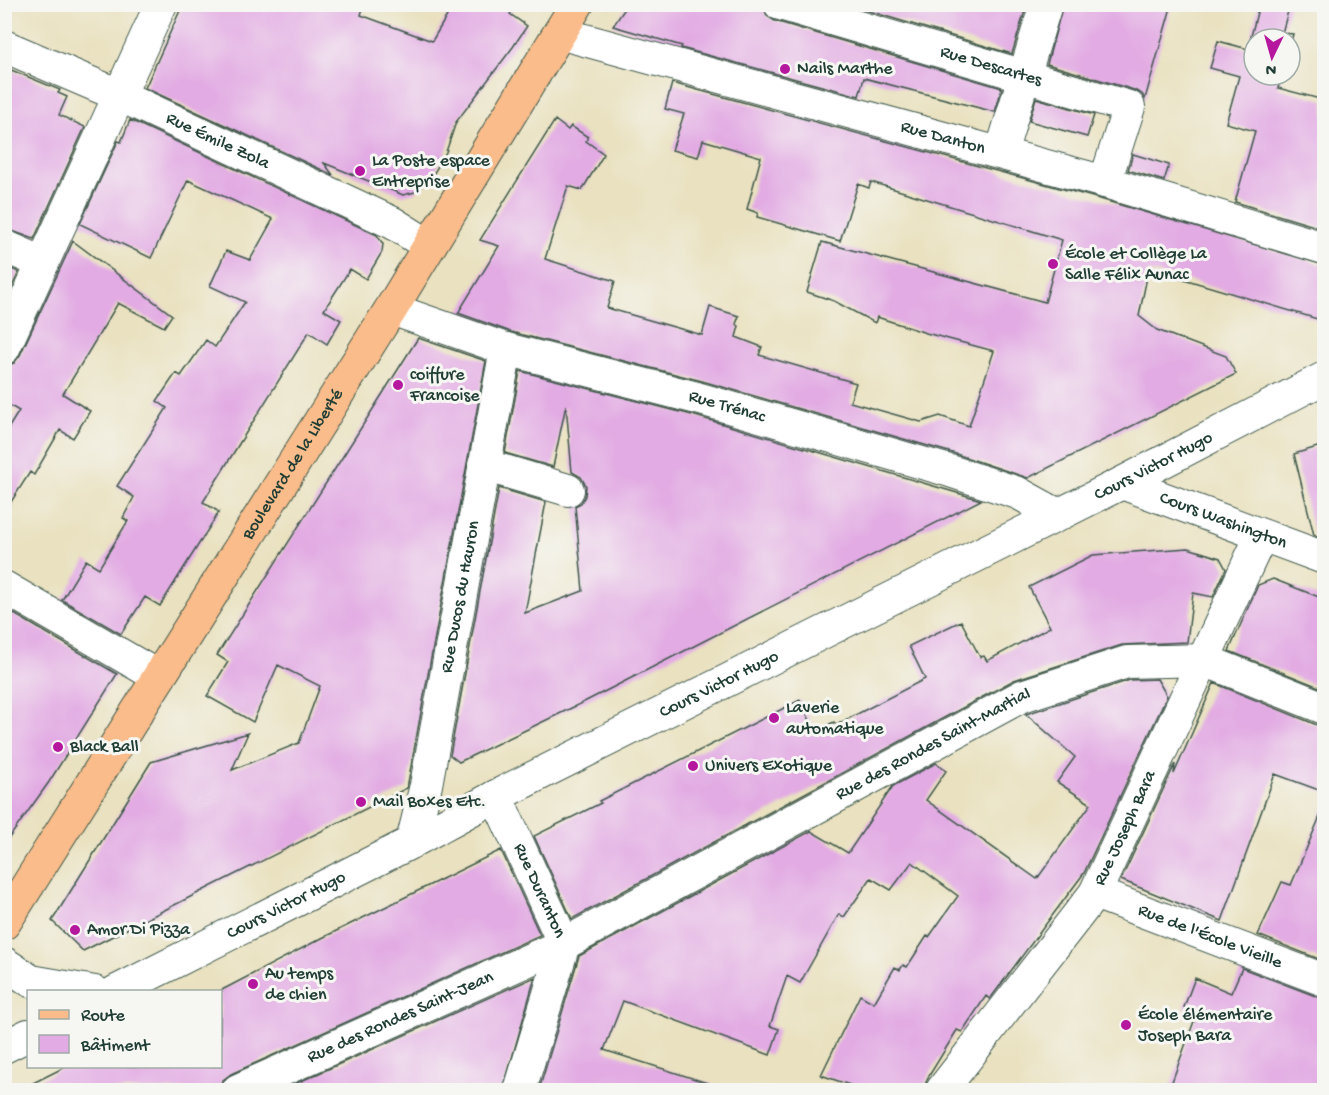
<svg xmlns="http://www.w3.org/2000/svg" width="1329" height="1095" font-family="'Gochi Hand',sans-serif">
<rect width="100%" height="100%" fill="#f6f6f2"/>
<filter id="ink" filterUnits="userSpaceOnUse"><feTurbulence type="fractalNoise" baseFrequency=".0167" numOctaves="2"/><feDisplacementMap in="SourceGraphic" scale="12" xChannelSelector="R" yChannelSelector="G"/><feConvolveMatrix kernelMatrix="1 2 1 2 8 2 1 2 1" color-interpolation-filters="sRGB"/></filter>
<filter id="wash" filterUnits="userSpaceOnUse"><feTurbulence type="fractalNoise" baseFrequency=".008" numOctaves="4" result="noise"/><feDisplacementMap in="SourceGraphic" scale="24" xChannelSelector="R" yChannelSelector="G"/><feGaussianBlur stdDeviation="1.35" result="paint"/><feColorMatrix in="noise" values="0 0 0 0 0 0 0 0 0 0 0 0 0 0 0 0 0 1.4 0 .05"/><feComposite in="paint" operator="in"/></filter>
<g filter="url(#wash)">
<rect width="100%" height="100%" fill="#e9e1bf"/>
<g id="blocks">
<!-- building -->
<path fill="#e2abe3" d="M183 4H364L361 15 432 41 454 4H516L510 14 527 26 513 47 456 122 446 152 431 178 415 192 403 195 324 163 333 175 145 88Z
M628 4H763L767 16 775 21 1002 88 995 112 864 78 859 96 681 48 682 46 613 26Z
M845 4H1027L1012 54Z
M1063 4H1172L1145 99 1142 94 1134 90 1047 64Z
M1259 4H1290L1282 33 1293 34 1290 46V39H1254V75H1282L1278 88 1324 100V229L1235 202 1255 131 1226 123 1239 76 1210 68 1218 41 1248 49Z
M4 67 60 90 58 93 67 97 59 115 85 127 34 239 4 228Z
M672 83 1100 199 1324 265V321L1177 277 1148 272 1139 316 1157 330 1226 356 1236 374 1028 478 956 454 702 381 511 332 458 313 499 246 480 240 555 120 568 130 571 126 588 137 586 141 604 154 582 190 568 186 545 259 615 281 607 308 702 335 710 307 739 316 736 324 739 326 736 337 762 347 759 355 856 383 850 402 921 422 940 416 969 426 994 351 926 333 877 317 875 323 834 301 807 292 822 242 1045 302 1062 240 871 182 869 188 858 184 840 241 757 217 758 213 747 209 761 157 703 140 698 157 672 150 684 114 665 109Z
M1036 98 1094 115 1087 137 1029 121Z
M130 120 377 235 383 244 382 252 366 279 350 269 324 310 341 320 327 344 309 332 239 444 203 502 219 512 160 606 145 597 121 634 62 600 86 560 99 568 128 521 123 518 134 497 117 486 167 408 157 401 176 373 181 376 206 340 215 347 245 302 210 286 226 251 250 260 273 219 188 180 151 258 80 224 118 141 121 142Z
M1133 154 1169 165 1164 181 1128 170Z
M73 241 172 315 164 327 118 303 63 394 90 411 73 438 60 430 34 475 30 472 4 513V435L19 411 4 402V366L14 363 20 355Z
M4 266 19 272 4 304Z
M418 338 486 361 407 788 83 951 52 921 151 762 248 733 232 770 299 743 320 686 278 665 253 722 207 696 228 662 217 655Z
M520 371 692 415 981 500 586 701 459 762 450 755 499 488 546 502 525 613 583 591 575 506 581 503 585 496 586 486 581 477 572 472 566 405 553 467 505 453Z
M1324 445V537L1321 538 1314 535 1294 454Z
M1188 548 1220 558 1226 569 1213 597 1193 593 1187 642 1122 645 1014 680 572 919 534 836 601 803 599 801 800 700 815 731 834 722 836 725 925 679 909 646 961 621 980 657 984 656 987 661 1050 627 1029 587 1093 555Z
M1273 579 1324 599V689L1229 651 1258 585Z
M4 608 117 674 49 782 4 845Z
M1157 679 1167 696 1084 873 990 999 986 996 962 1032 957 1030 927 1079 924 1090H864L821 1075 860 995 874 1003 895 967 900 970 903 965 907 967 927 936 929 937 958 896 912 862 891 890 871 878 844 917 839 914 800 983 787 976 770 1026 779 1029 770 1055 623 1001 604 1050 714 1085V1090H539L579 956 811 831 848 853 893 786 936 763 946 771 926 800 1037 879 1091 804 1057 782 1075 757 1026 714 1130 680Z
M1214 683 1317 725 1324 726V792L1275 774 1222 921 1121 880 1175 764 1174 774Z
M1324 807V961L1258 935 1282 882 1291 885Z
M501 850 540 935 231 1074 223 1080 220 1090H19L67 1066H220V991L322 938Z
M1242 968 1318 997 1324 998V1090H1169L1197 1013 1184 1007 1195 978 1231 993Z
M535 977 503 1090H281Z"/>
</g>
</g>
<g filter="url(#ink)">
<use href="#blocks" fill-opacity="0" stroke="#3d5649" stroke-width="1.5"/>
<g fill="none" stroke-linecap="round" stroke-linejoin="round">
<defs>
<g id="minor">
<path id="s1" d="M780 4 1129 107 1105 182"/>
<path id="s2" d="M559 33 1105 182 1324 248"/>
<path id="s3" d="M4 46 121 96 393 223 428 245"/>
<path d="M1001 153 1046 4"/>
<path d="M4 246 43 263"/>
<path id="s4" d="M391 309 506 349 697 398 950 471 1018 493 1058 515"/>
<path d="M4 348 161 4"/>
<path d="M484 465 568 490"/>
<path id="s5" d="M1122 483 1324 558"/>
<path d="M4 587 159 677"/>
<path id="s6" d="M496 796 564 944 520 1090"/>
<path id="s7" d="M412 842 426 785 506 349"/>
<path id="s8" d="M1095 893 1324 980"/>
<path d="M4 963 31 981 95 992"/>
<path id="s9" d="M115 992 412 842 496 796 1122 483 1324 378"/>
<path d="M4 1047 28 1035"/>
<path id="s10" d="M238 1090 564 944 1022 696 1127 662 1204 660 1324 708"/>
<path id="s11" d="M942 1090 1095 893 1261 536"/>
</g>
<g id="major">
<path id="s12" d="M4 923 391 309 577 4"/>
</g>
</defs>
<!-- minor casing -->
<use href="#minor" stroke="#3d5649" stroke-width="34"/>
<!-- major casing -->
<use href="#major" stroke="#3d5649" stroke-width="35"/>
<!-- minor -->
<use href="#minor" stroke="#fff" stroke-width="32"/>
<!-- major -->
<use href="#major" stroke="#f9bc8a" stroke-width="33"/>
</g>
</g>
<!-- markers -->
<g fill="#b5179e" stroke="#f6f6f2" stroke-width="2">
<circle cx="785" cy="69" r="6"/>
<circle cx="360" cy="171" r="6"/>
<circle cx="1053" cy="264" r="6"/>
<circle cx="398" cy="385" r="6"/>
<circle cx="774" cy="718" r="6"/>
<circle cx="58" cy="747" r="6"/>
<circle cx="693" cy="766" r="6"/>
<circle cx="361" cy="802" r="6"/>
<circle cx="75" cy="930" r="6"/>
<circle cx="253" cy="984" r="6"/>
<circle cx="1126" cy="1025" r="6"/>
</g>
<g text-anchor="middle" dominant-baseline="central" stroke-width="6" stroke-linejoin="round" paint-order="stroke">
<!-- street labels -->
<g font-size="18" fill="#1f3d34" stroke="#f6f6f2">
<text stroke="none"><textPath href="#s1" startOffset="220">Rue Descartes</textPath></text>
<text stroke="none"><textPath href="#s2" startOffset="398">Rue Danton</textPath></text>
<text stroke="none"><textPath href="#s3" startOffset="234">Rue Émile Zola</textPath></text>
<text stroke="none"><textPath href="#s4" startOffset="350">Rue Trénac</textPath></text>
<text stroke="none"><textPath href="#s12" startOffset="542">Boulevard de la Liberté</textPath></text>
<text stroke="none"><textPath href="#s9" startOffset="1164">Cours Victor Hugo</textPath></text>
<text stroke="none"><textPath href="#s5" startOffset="108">Cours Washington</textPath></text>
<text stroke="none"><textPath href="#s7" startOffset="250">Rue Ducos du Hauron</textPath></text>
<text stroke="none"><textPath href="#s9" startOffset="678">Cours Victor Hugo</textPath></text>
<text stroke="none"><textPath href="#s10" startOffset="777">Rue des Rondes Saint-Martial</textPath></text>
<text stroke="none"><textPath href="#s11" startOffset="321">Rue Joseph Bara</textPath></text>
<text stroke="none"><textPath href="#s6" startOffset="104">Rue Duranton</textPath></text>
<text stroke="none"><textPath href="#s9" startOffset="192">Cours Victor Hugo</textPath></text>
<text stroke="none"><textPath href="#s8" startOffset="123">Rue de l'École Vieille</textPath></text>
<text stroke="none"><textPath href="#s10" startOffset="178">Rue des Rondes Saint-Jean</textPath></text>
</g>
<!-- poi labels -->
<g font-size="18" fill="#1f3d34" stroke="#f6f6f2" text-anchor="start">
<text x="797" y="69">Nails Marthe</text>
<text x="372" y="161">La Poste espace<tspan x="372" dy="21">Entreprise</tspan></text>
<text x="1065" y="254">École et Collège La<tspan x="1065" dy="21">Salle Félix Aunac</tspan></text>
<text x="410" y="375">coiffure<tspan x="410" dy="21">Francoise</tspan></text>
<text x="786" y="708">Laverie<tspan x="786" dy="21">automatique</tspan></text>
<text x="70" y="747">Black Ball</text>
<text x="705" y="766">Univers Exotique</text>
<text x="373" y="802">Mail Boxes Etc.</text>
<text x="87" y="930">Amor Di Pizza</text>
<text x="265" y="974">Au temps<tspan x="265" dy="21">de chien</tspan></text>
<text x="1138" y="1015">École élémentaire<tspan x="1138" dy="21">Joseph Bara</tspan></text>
</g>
</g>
<!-- margin -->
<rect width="1329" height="1095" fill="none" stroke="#f6f6f2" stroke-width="24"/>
<!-- legend -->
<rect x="27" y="990" width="195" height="78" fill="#f6f6f2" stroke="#a0aca6" stroke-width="1.5"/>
<rect x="39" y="1010" width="30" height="9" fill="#f9bc8a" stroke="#a0aca6" stroke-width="1.5"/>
<text x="81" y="1020" font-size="18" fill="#1f3d34">Route</text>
<rect x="39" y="1035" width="30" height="18" fill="#e2abe3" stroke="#a0aca6" stroke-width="1.5"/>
<text x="81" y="1050" font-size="18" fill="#1f3d34">Bâtiment</text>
<!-- north arrow -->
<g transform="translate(1272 57) rotate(185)"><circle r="28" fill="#f6f6f2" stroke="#a0aca6" stroke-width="1.5"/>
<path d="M0-4.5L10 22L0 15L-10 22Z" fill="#b5179e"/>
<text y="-9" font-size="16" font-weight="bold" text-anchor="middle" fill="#1f3d34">N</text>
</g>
</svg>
